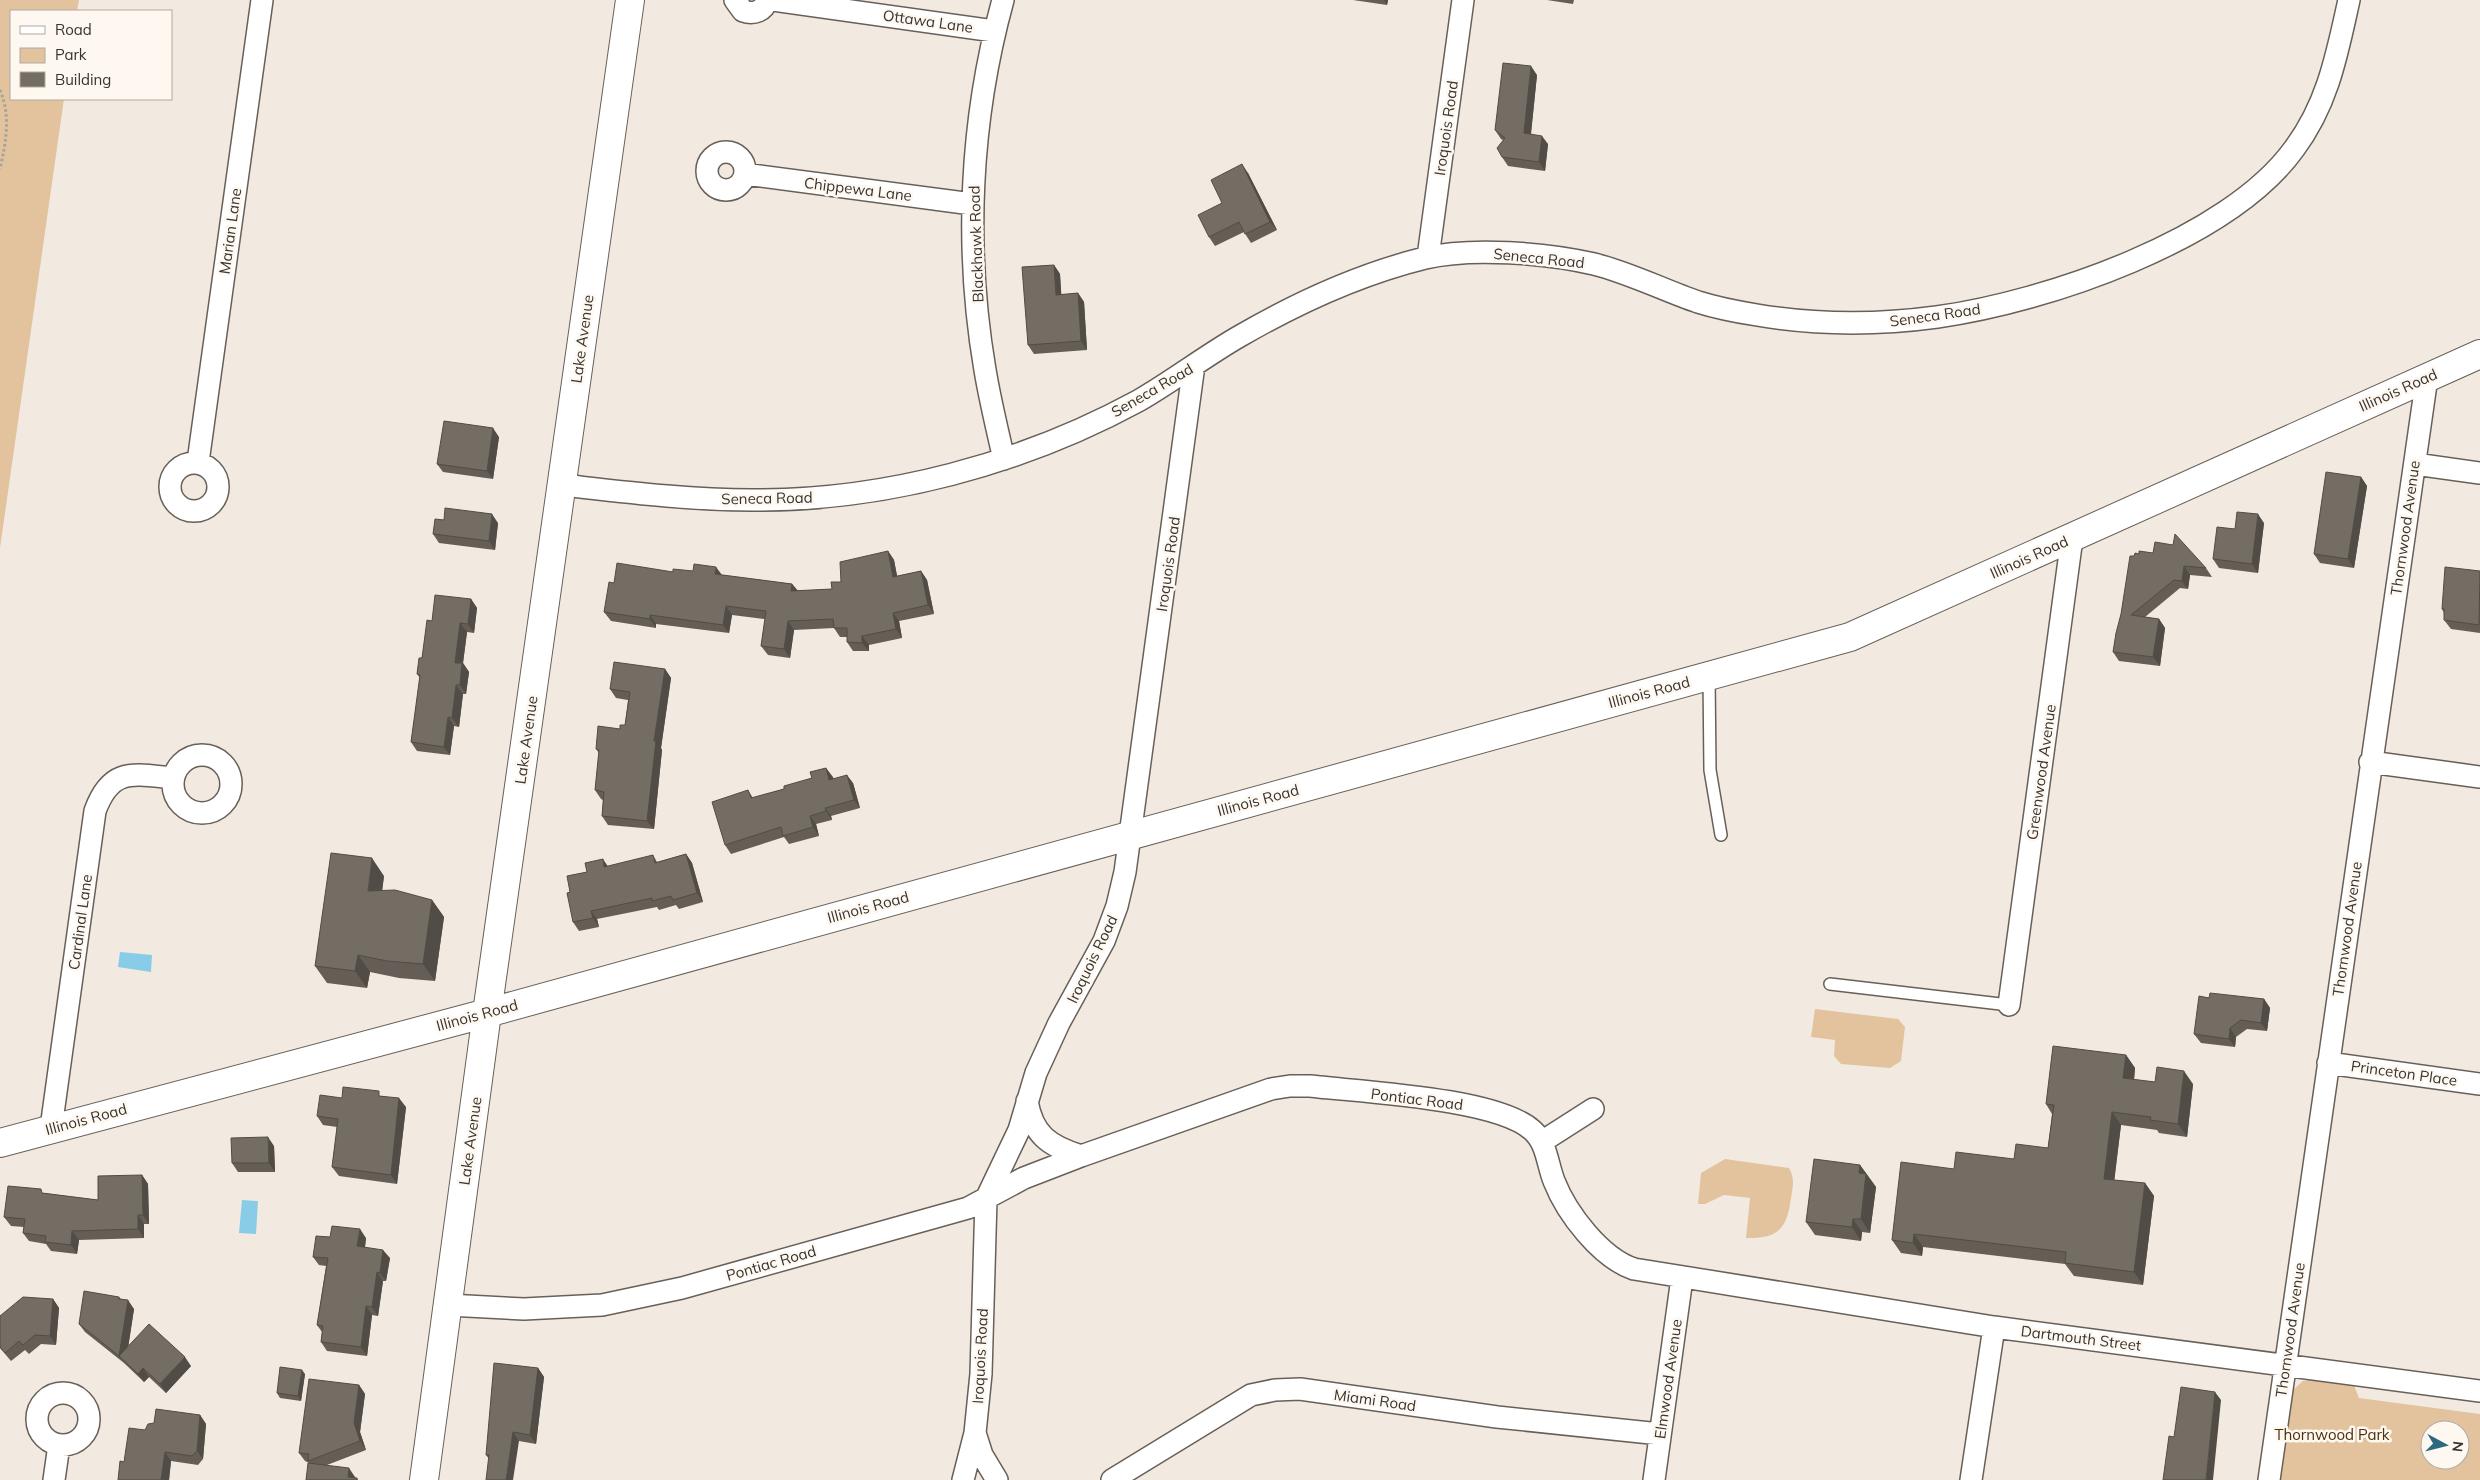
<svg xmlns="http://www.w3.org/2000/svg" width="2480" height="1480" font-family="Mulish,sans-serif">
<rect width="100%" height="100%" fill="#f2eae1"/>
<!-- green -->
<path fill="#e2c39e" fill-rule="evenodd" d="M0 0H79L77 11H11V99H64L0 548Z
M1815 1009 1898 1019 1905 1027 1901 1061 1890 1068 1841 1064 1834 1056 1835 1040 1811 1037Z
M1725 1159 1789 1168C1795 1178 1793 1186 1791 1198 1787 1228 1779 1239 1746 1238L1750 1198 1724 1195 1705 1204H1698L1701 1173Z
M2310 1380 2353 1383 2359 1398 2480 1414V1480H2280L2293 1390 2303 1381ZM2430 1430H2460V1460H2430Z"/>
<!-- water -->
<path fill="#88cce7" d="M120 952 152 955 151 972 118 967Z
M242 1200 258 1201 256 1234 239 1233Z"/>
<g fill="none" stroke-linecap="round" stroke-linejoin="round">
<defs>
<path id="lane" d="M1709 675 1710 770 1721 835
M1830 984 2009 1005"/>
<path id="street" d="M735 0 743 11C754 15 764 11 767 0
M773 0 994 31
M1003 0C970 120 964 247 985 370 990 400 997 429 1004 459
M707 171a19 19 0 1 1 38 0a19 19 0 1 1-38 0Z
M745 174 972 204
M1428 257 1463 0
M198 462 262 0
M170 487a24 24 0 1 1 48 0a24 24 0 1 1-48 0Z
M2415 464 2480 473
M562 485C625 492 688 500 752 500 884 501 1022 464 1138 401 1173 381 1205 356 1240 336 1297 303 1360 274 1425 258 1471 247 1547 253 1594 264 1630 273 1663 290 1698 302 1717 308 1738 312 1757 315 1816 325 1878 325 1937 317 2046 302 2228 240 2294 149 2328 104 2337 54 2349 0
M173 784a29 29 0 1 1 58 0a29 29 0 1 1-58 0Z
M2370 762 2480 777
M2009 1005 2072 538
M2328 1063 2480 1084
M1027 1101C1033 1135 1049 1146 1081 1156
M51 1128 95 811C111 767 133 774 173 778
M1543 1141 1593 1109
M448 1305 524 1309 602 1305 682 1288 968 1208 1024 1178 1081 1156 1271 1089 1290 1086H1310C1361 1092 1496 1098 1532 1130 1547 1143 1547 1163 1554 1181 1567 1214 1601 1258 1634 1269L1994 1327 2480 1391
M37 1419a26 26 0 1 1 52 0a26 26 0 1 1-52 0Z
M975 1433 982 1455 997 1480
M54 1480 59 1445
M963 1480 975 1433 981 1374 986 1199 1019 1130 1036 1073 1059 1023 1104 941 1117 906 1125 872 1194 365
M1112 1480 1251 1395 1275 1390 1300 1389 1497 1417 1660 1434
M1654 1480 1682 1278
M1971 1480 1994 1327
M2269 1480 2427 377"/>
<path id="secondary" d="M0 1143 487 1013 1850 637 2480 354
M424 1480 487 1013 630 0"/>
</defs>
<!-- lane casing -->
<use href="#lane" stroke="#686058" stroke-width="14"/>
<!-- street casing -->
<use href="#street" stroke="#686058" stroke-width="24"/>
<!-- secondary casing -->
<use href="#secondary" stroke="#686058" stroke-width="30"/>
<!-- path -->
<path stroke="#a8a29b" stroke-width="3" stroke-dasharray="2.5 2.5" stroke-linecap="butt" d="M0 90C11 116 6 142 0 169"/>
<!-- lane -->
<use href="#lane" stroke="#fff" stroke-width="11"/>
<!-- street -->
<use href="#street" stroke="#fff" stroke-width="21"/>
<!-- secondary -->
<use href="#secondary" stroke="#fff" stroke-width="28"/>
</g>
<!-- wall -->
<path fill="#645e56" d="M1353 0H1388L1387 5Z
M1547 0H1574L1573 4Z
M1537 75 1531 134 1548 144 1545 171 1508 166 1502 157 1503 140 1501 139 1495 130Z
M1248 173 1277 230 1251 243 1244 232 1215 246 1209 237 1222 203Z
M1054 265 1060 274 1061 295 1078 293 1084 302 1087 350 1034 354 1028 345Z
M499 437 493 479 443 472 437 464Z
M2361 477 2367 486 2354 568 2320 563 2314 554Z
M444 520 498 523 495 550 439 543 433 534Z
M2264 523 2258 573 2219 568 2213 559 2235 529Z
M888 551 894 560 897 576 921 571 927 580 934 614 899 621 902 638 869 645V651H853L847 642V637H840L834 628 794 630 790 658 768 655 761 646 765 619 732 615 729 633 656 624V628L611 621 604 612 614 583 673 572 722 575 792 584 798 591 832 589 841 582Z
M2153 553 2206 568 2212 577 2190 575 2188 589 2180 588 2145 617 2159 619 2165 628 2160 666 2119 661 2113 652 2134 556 2139 554Z
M2480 571V633L2451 629 2444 620V613L2442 609Z
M471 599 477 608 474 633 467 632 463 663 469 672 466 694H463L459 727 454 726 450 755 417 751 411 742 420 678 417 674 432 621Z
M665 669 671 678 661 748 662 750 654 829 608 825 602 816 603 800 601 799 595 790 599 753 596 749 625 725 628 700 616 698 610 689Z
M826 768 833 779 853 783 860 808 831 816 832 820 816 824 819 836 789 844 784 837 731 854 725 845 748 790 753 798 784 789 812 778Z
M686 854 692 863 703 902 679 909 676 905 659 910 657 907 597 919 599 927 579 931 573 922 570 892 587 872 653 855 657 862Z
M384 876 382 891 432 900 444 917 435 981 399 978 370 972 367 988 327 983 315 966Z
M2209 998 2264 999 2270 1008 2267 1031 2247 1029 2236 1037 2235 1047 2201 1043 2194 1034Z
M2126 1055 2135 1068 2134 1080 2155 1082 2193 1084 2187 1137 2159 1133 2157 1130 2121 1125 2114 1180 2145 1183 2154 1196 2143 1285 2074 1276 2065 1264 1923 1247 1922 1256 1901 1253 1892 1240 1954 1169 2014 1159 2048 1148 2052 1114 2046 1104Z
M383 1096 406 1107 397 1184 339 1176 332 1167 337 1127 323 1125 317 1116 342 1098Z
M274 1146 275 1172H238L232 1163Z
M1860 1165 1876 1187 1870 1233 1862 1232 1861 1241 1815 1235 1806 1222Z
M142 1175 148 1184 149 1224H144V1238L79 1240 77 1254 51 1251 46 1244 29 1241 23 1233 24 1227 11 1226 4 1217 43 1193 98 1200Z
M330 1237 366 1238 365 1247 390 1258 386 1281H383L378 1316 372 1315 367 1356 327 1351 321 1342 322 1332 317 1325 326 1266 319 1265 313 1257Z
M119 1297 121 1299 134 1309 128 1347 191 1366 166 1393 149 1377 144 1382 124 1363 85 1332 79 1324Z
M53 1299 59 1308 56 1345 41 1344 29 1354 25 1350 11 1361 0 1348V1316Z
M538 1368 544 1377 536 1444 519 1441 489 1459 486 1455Z
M305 1374 301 1401 280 1398 277 1393Z
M359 1385 365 1394 360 1432 366 1450 327 1465 355 1477V1478H357L358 1480H306L309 1463 305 1461 299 1453Z
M200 1415 206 1424 203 1459 198 1465 171 1461 169 1480H118L124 1462Z"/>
<!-- shaded-wall -->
<path fill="#514c46" d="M1384 0H1388L1387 5Z
M1531 66 1537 75 1530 142 1524 133Z
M1542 136 1548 144 1545 171 1539 162Z
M1242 164 1248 173 1277 230 1270 222Z
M1054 265 1060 274 1062 304 1056 295Z
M1078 293 1084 302 1087 350 1081 341Z
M493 428 499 437 493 479 487 471Z
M2361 477 2367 486 2354 568 2348 559Z
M492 514 498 523 495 550 489 541Z
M2258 514 2264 523 2258 573 2252 564Z
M888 551 894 560 899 586 893 577Z
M2184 566 2190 575 2188 589 2182 581Z
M716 567 722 575 715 574Z
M921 571 927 580 934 614 928 605Z
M792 584 799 592 791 591Z
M471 599 477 608 474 633 468 624Z
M726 606 732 615 729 633 723 625Z
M893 613 899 621 902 638 896 629Z
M650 615 656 624V628L650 619Z
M2159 619 2165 628 2160 666 2153 657Z
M788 621 794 630 790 658 784 649Z
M460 623 467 632 463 663 469 672 466 694 460 685 455 663Z
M862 636 869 645V651L862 643Z
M665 669 671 678 661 748 662 750 654 829 647 821 654 741Z
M456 685 463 694 459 727 452 718Z
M448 717 454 726 450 755 444 747Z
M826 768 833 777 836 788 829 780Z
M847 775 853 783 860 808 854 800Z
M825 808 831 816 832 820 826 811Z
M810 816 816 824 819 836 813 827Z
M686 854 692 863 703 902 697 893Z
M372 858 384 876 380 908 368 891Z
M603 859 609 868 604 867Z
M432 900 444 917 435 981 423 964Z
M591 911 597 919 599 927 593 918Z
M358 955 370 972 367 988 355 971Z
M2264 999 2270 1008 2267 1031 2261 1023Z
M2230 1028 2236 1037 2235 1047 2229 1039Z
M2126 1055 2135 1068 2133 1091 2123 1078Z
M2184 1071 2193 1084 2187 1137 2178 1124Z
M399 1098 406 1107 397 1184 391 1175Z
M2112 1112 2121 1125 2113 1192 2104 1179Z
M268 1137 274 1146 275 1172 269 1163Z
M1860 1165 1876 1187 1870 1233 1861 1219 1859 1173Z
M142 1175 148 1184 149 1224 143 1215Z
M2145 1183 2154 1196 2143 1285 2134 1272Z
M138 1215 144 1224V1238L138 1229Z
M1853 1219 1862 1232 1861 1241 1852 1227Z
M360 1229 366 1238 364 1255 357 1246Z
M72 1231 79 1240 77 1254 71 1245Z
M1914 1234 1923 1247 1922 1256 1913 1243Z
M383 1250 390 1258 386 1281 380 1273Z
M377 1272 383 1281 378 1316 372 1307Z
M53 1299 59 1308 56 1345 50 1336Z
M128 1300 134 1309 126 1362 119 1356Z
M366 1306 372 1315 367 1356 361 1347Z
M185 1357 191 1366 166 1393 160 1384Z
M143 1368 149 1377 144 1382 138 1374Z
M538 1368 544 1377 536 1444 530 1435Z
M302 1370 305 1374 301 1401 298 1396Z
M359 1385 365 1394 360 1432 366 1450 360 1441 354 1423Z
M2215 1392 2221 1400 2213 1480H2206Z
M200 1415 206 1424 203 1459 197 1451Z
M513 1432 519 1441 513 1480H506Z
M165 1452 171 1461 169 1480H161Z
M349 1468 355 1477V1480L348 1477Z"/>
<!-- building -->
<path fill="#746d64" stroke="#514c46" d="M1503 63 1531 66 1524 133 1542 136 1539 162 1502 157 1497 148 1505 138 1495 130Z
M1242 164 1270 222 1245 234 1239 222 1209 237 1198 215 1222 203 1211 180Z
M1054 265 1056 295 1078 293 1081 341 1028 345 1022 267Z
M444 421 493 428 487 471 437 464Z
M2326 472 2361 477 2348 559 2314 554Z
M445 508 492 514 489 541 433 534 435 519 444 520Z
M2237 512 2258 514 2252 564 2213 559 2217 527 2235 529Z
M2175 534 2206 568 2184 566 2182 581 2174 580 2131 615 2159 619 2153 657 2113 652 2116 633 2121 614 2130 556H2134L2135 553 2139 554V551L2153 553 2155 542 2173 545Z
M888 551 893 577 921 571 928 605 893 613 896 629 862 636V643L847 642V628H834L833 619 788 621 784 649 761 646 766 611 726 606 723 625 650 615V619L604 612 609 582 614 583 617 563 673 572V569L693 571 694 564 716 567 715 574 792 584 791 591 832 589 831 582H841L840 562Z
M2445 567 2480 571 2479 625 2444 620V609H2442Z
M435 595 471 599 468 624 460 623 455 663H462L460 685H456L452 718 448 717 444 747 411 742 420 675 417 674 419 658H422L427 620 432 621Z
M614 662 665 669 654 741H656L647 821 602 816 604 792 595 790 599 750 596 749 598 726 620 729V725H625L630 692 610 689Z
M826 768 829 780 847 775 854 800 825 808 826 811 810 816 813 827 783 836 781 827 725 845 712 802 748 790 751 798 784 789V786L812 778 810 772Z
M331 853 372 858 368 891 395 890 432 900 423 964 387 961 358 955 355 971 315 966Z
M686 854 697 893 673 900 671 896 652 901V898L591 911 593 918 573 922 567 893 570 892 567 876 587 872 585 863 603 859 604 867 653 855 655 863Z
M2210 993 2264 999 2261 1023 2241 1020 2230 1028 2229 1039 2194 1034 2199 996 2209 998Z
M2053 1046 2126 1055 2123 1078 2155 1082 2157 1067 2184 1071 2178 1124 2150 1120 2151 1117 2112 1112 2104 1179 2145 1183 2134 1272 2065 1263 2066 1252 1914 1234 1913 1243 1892 1240 1901 1162 1954 1169 1956 1152 2014 1159 2016 1144 2048 1148 2054 1105 2046 1104Z
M343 1087 379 1091V1096L399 1098 391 1175 332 1167 338 1119 317 1116 320 1095 342 1098Z
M268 1137 269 1163H232L231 1138Z
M1814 1159 1860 1165 1859 1173 1866 1174 1861 1219H1853L1852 1227 1806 1222Z
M142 1175 143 1215H138V1229L72 1231 71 1245 45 1242 46 1236 23 1233 25 1219 4 1217 8 1186 41 1189 42 1193 98 1200V1176Z
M332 1226 360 1229 357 1246 383 1250 380 1273 377 1272 372 1307 366 1306 361 1347 321 1342 323 1326 317 1325 328 1258 313 1257 316 1236 330 1237Z
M84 1291 119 1297V1299L128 1300 119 1356 79 1324Z
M23 1297 53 1299 50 1336 35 1335 23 1345 19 1341 5 1353 0 1347V1316Z
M149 1324 185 1357 160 1384 143 1368 138 1374 119 1356Z
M494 1363 538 1368 530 1435 513 1432 506 1480H486L489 1455H486Z
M280 1367 302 1370 298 1396 277 1393Z
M309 1379 359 1385 354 1423 360 1441 308 1461 309 1454 299 1453Z
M2181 1387 2215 1392 2206 1480H2163L2169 1436 2174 1437Z
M156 1409 200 1415 197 1451 192 1456 165 1452 161 1480H118L120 1461 124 1462 129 1428 145 1430 148 1424 154 1423Z
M308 1463 349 1468 348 1477 357 1478V1480H306Z"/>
<g text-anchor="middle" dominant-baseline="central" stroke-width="5" stroke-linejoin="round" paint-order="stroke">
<!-- street labels -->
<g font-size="15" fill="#373431" stroke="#fef8f0">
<text transform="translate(928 21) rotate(8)">Ottawa Lane</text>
<text transform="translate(1446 128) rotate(-82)">Iroquois Road</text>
<text transform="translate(858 189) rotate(7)">Chippewa Lane</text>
<text transform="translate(230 231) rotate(-82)">Marian Lane</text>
<text transform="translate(976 244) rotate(-92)">Blackhawk Road</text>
<text transform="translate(1539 258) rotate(6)">Seneca Road</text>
<text transform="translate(1935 315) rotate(-8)">Seneca Road</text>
<text transform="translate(582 339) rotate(-82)">Lake Avenue</text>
<text transform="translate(1152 390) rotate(-30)">Seneca Road</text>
<text transform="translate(2398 390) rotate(-24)">Illinois Road</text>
<text transform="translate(767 498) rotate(-1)">Seneca Road</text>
<text transform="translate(2405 528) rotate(-82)">Thornwood Avenue</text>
<text transform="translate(2029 557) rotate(-24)">Illinois Road</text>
<text transform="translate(1168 564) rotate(-82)">Iroquois Road</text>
<text transform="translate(1649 692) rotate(-15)">Illinois Road</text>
<text transform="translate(526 740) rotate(-82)">Lake Avenue</text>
<text transform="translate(2041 772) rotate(-82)">Greenwood Avenue</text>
<text transform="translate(1258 800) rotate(-15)">Illinois Road</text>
<text transform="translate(868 907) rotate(-15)">Illinois Road</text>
<text transform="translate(80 922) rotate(-82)">Cardinal Lane</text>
<text transform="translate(2347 929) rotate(-82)">Thornwood Avenue</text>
<text transform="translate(1092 959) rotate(-64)">Iroquois Road</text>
<text transform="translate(477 1015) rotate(-15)">Illinois Road</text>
<text transform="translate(2404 1073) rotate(8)">Princeton Place</text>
<text transform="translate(1417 1099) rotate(7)">Pontiac Road</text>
<text transform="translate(86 1119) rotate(-15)">Illinois Road</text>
<text transform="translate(470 1141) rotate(-82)">Lake Avenue</text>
<text transform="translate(771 1263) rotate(-16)">Pontiac Road</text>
<text transform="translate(2290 1330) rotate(-82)">Thornwood Avenue</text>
<text transform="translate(2081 1338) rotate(7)">Dartmouth Street</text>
<text transform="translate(980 1356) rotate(-87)">Iroquois Road</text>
<text transform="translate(1668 1379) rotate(-82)">Elmwood Avenue</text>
<text transform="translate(1375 1400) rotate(8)">Miami Road</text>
</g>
<!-- park labels -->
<g font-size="15" fill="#4c310a" stroke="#fef8f0">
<text x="2332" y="1434">Thornwood Park</text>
</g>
</g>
<!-- legend -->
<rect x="10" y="10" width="162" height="90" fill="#fef8f0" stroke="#aeaaa4"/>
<rect x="20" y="26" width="25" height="8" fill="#ffffff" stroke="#aeaaa4"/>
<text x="55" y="35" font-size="15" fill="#373431">Road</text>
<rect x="20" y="48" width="25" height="15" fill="#e2c39e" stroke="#aeaaa4"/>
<text x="55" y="60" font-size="15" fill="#373431">Park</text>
<rect x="20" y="72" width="25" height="15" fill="#746d64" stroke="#aeaaa4"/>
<text x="55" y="85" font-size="15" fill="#373431">Building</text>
<!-- north arrow -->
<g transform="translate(2445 1445) rotate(97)"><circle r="24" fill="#fef8f0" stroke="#aeaaa4"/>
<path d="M0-4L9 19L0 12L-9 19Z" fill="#2d6a81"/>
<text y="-8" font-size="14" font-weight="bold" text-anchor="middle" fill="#373431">N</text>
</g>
</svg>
